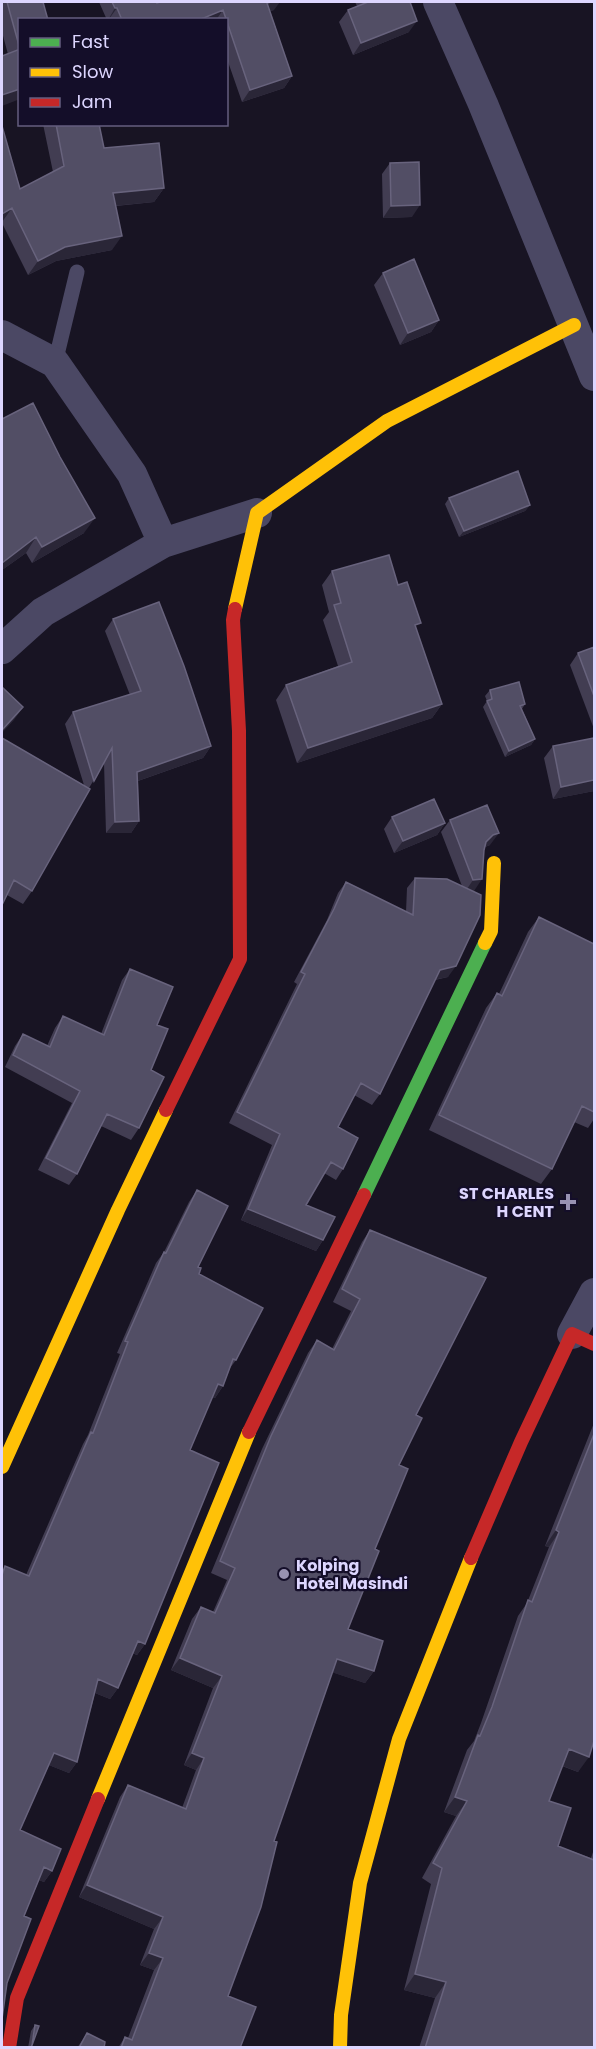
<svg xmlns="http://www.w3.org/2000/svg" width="596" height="2049" font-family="Poppins,sans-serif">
<rect width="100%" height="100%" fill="#181423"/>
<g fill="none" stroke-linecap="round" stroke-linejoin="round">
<!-- lane -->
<path stroke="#4b4864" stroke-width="15" d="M55 363 77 272"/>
<!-- street -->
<path stroke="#4b4864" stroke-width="30" d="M438 2 483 104 594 376
M2 335 55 363 132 474 163 543 257 513
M2 649 43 612 163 543
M572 1334 594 1293"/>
<!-- fast -->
<path stroke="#4caf50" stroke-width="14" d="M364 1195 485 943"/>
<!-- slow -->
<path stroke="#ffc107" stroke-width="14" d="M235 609 257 513 387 421 574 325
M485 943 491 931 494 863
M2 1467 118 1210 166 1110
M98 1799 249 1432
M340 2048 341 2015 360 1883 399 1739 471 1558"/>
<!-- jam -->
<path stroke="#c62828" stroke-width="14" d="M166 1110 240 959 239 731 233 620 235 609
M249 1432 364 1195
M471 1558 521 1442 572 1334 594 1344
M9 2048 17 1998 98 1799"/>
</g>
<!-- wall -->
<path fill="#423d52" d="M2 2H43L20 99 2 32Z
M99 2H157V3L274 10 270 11 292 76 284 88 242 102 226 56V20H107Z
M355 2H410L409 32 353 55 339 22 348 10 357 6Z
M43 124H99L104 148 164 188 154 202 116 206 112 250 56 261 28 275 2 223V126L20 189 53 172Z
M390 163 412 217 383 218 382 174Z
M383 273 439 320 431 332 400 345 374 285Z
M2 419 84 533 32 563 26 553 2 570Z
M449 498 530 505 525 511 459 537 445 504Z
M332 571 398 585 416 630 442 704 432 718 297 763 276 700 286 685 338 666 323 620 329 612 322 585Z
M113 619 211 746 203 758 138 781 139 821 131 833H106L104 763 89 788 32 891 23 904 7 895 2 738 84 785 65 724 73 712 130 695 105 631Z
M594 647V729L570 665 578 653Z
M490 690 525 704 522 709 535 739 531 745 505 757 483 707 487 701 485 696Z
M553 746 594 791 553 799 544 758Z
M392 817 445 823 437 835 394 853 384 829Z
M450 820 490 845 485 847 474 891H473L448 977 435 980 380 1094 372 1105 354 1095 338 1127 343 1169 336 1180 324 1173 306 1205 323 1240 316 1251 241 1220 272 1145 229 1123 297 984 294 982 327 920 338 893 346 882 406 912 407 888 415 878 462 886 441 832Z
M539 917 594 944V1119L588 1128 574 1122 552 1169 541 1184 429 1130 486 1008 497 993 499 994 528 932Z
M130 969 157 1025 151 1070 139 1128 131 1140 101 1126 77 1174 69 1185 38 1170 72 1103 5 1067 15 1046 23 1034 47 1046 55 1028 63 1016 101 1034 122 980Z
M197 1190 199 1274 236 1360 230 1368 223 1386 215 1398 212 1397 190 1450 145 1644 137 1655 132 1653 118 1688 110 1699 95 1693 77 1762 69 1773 49 1765 20 1830 52 1871 44 1882 39 1880 24 1916 7 1983 2 2019V1572L5 1566 26 1575 83 1444 88 1435 120 1354 117 1353 156 1263 164 1252 189 1202Z
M370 1230 416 1415 399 1465 375 1549 348 1629 374 1671 365 1683 332 1672 274 1841 228 1996 240 2048H118L125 2037 128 2038 154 1970 140 1965 154 1929 79 1897 120 1797 128 1785 182 1808 196 1770 184 1765 213 1688 171 1670 192 1619 201 1607 213 1612 227 1580 211 1573 262 1449 308 1353 317 1340 332 1349 351 1311 333 1302 362 1242Z
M594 1423V1741L578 1772 562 1766 549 1801 558 1846 591 1858 594 1849V2048H419L435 1998 404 1990 431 1884 422 1878 456 1816 444 1812 467 1750 474 1741 481 1723 518 1616 527 1603 549 1547 545 1546Z
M35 2025 31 2048H28L31 2031Z
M87 2033 104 2048H77Z"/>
<!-- shaded-wall -->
<path fill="#2a2637" d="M271 2H280L274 10 259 14 267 3Z
M115 8H117L109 19 108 20Z
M223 10 216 20H199Z
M417 21 409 32 353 55 361 43Z
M292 76 284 88 242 102 250 90Z
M20 89V99L2 106V95Z
M164 188 154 202 103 207 113 193Z
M420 205 412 217 383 218 391 206Z
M12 208 2 222V223V214Z
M122 236 112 250 56 261 28 275 38 261 65 247Z
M439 320 431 332 400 345 408 333Z
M530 505 525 511 459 537 464 531Z
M95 518 84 533 32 563 42 547Z
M36 537 26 553 2 570V563Z
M442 704 432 718 297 763 308 748Z
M23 707 14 720 2 733V730Z
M535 739 531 745 505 757 509 751Z
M211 746 203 758 129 784 137 772Z
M594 780V791L553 799 561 787Z
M139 821 131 833H106L115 822Z
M445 823 437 835 394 853 403 841Z
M499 833 490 845 485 847 486 842 493 835Z
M482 879 474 891 465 892 473 880Z
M456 966 448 977 432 980 440 970Z
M248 1209 323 1240 316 1251 241 1220Z
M218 1384 223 1386 215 1398 210 1396Z
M556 1530 559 1532 549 1547 545 1546Z
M138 1641 145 1644 137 1655 130 1652Z
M180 1658 222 1676 213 1688 171 1670Z
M337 1659 374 1671 365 1683 328 1671Z
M98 1679 118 1688 110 1699 90 1691Z
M569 1749 589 1757 578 1772 558 1764Z
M54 1753 77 1762 69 1773 46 1764Z
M192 1753 204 1758 196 1770 184 1765Z
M455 1797 467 1801 456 1816 444 1812Z
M44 1867 52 1871 44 1882 36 1879Z
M87 1885 163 1917 154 1929 79 1897Z
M149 1953 163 1958 154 1970 140 1965Z
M415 1974 446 1982 435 1998 404 1990Z"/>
<!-- building -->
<path fill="#524e65" stroke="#68637d" stroke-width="1.5" d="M7 2H43L48 20H20V49Z
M112 2H157V3L160 2H271L267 3 292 76 250 90 223 10 199 20H122L117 8H115Z
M368 2H410L417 21 361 43 348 10Z
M20 49V89L2 95V56Z
M56 124H99L104 148 159 143 164 188 113 193 122 236 65 247 38 261 12 208 2 214V126L20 189 64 166Z
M419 162 420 205 391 206 390 163Z
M414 259 439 320 408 333 383 273Z
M33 403 60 457 95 518 42 547 36 537 2 563V419Z
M518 471 530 505 464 531 449 498Z
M389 555 398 585 407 582 421 623 415 625 442 704 308 748 286 685 352 662 334 605 341 603 332 571Z
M159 602 184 666 211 746 137 772 139 821 115 822 112 748 94 781 73 712 141 691 113 619Z
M594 647V696L578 653Z
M519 682 525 704 520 706 535 739 509 751 487 701 492 699 490 690Z
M2 687 23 707 2 730Z
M2 738 90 789 32 891 14 880 2 905Z
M594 738V780L561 787 553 746Z
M434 799 445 823 403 841 392 817Z
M487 805 499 833 493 835 486 842 484 850 482 879 473 880 450 820Z
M415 878 447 879 481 895 480 915 456 966 440 970 380 1094 361 1083 338 1127 358 1138 343 1169 331 1162 306 1205 335 1217 323 1240 248 1209 280 1134 237 1112 305 974 301 972 334 909 346 882 413 915Z
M539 917 594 944V1112L582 1106 552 1169 439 1115 497 993 502 996Z
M130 969 173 987 157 1025 168 1029 151 1070 164 1077 139 1128 107 1114 77 1174 46 1158 80 1091 13 1055 23 1034 50 1047 63 1016 104 1035Z
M197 1190 228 1206 198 1267 201 1268 199 1274 263 1308 236 1360 233 1359 223 1386 218 1384 190 1450 219 1463 145 1644 138 1641 118 1688 98 1679 77 1762 54 1753 20 1830 61 1849 52 1871 44 1867 24 1916 31 1919 7 1983 2 2019V1575L5 1566 29 1576 91 1432 93 1433 128 1342 125 1341 164 1252 166 1253Z
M370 1230 486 1278 416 1415 422 1418 399 1465 408 1469 375 1549 379 1551 348 1629 383 1641 374 1671 337 1659 274 1841 277 1842 261 1907 228 1996 256 2007 240 2048H121L125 2037 132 2040 163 1958 149 1953 163 1917 87 1885 128 1785 186 1809 204 1758 192 1753 222 1676 180 1658 201 1607 215 1613 235 1568 220 1561 271 1436 317 1340 334 1350 360 1299 342 1289Z
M594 1434V1741L589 1757 569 1749 549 1801 571 1808 558 1846 594 1860V2048H425L446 1982 415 1974 442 1868 433 1863 467 1801 455 1797 478 1735 480 1736 492 1707 528 1600 532 1602 559 1532 556 1530Z
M35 2025 39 2026 31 2048 32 2045Z
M87 2033 105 2042 104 2048H79Z"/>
<!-- markers -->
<g fill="#9892b2" stroke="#140e29" stroke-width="2">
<path d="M565 1193h6v6h6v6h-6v6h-6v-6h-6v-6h6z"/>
<circle cx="284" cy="1574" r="6"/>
</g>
<g text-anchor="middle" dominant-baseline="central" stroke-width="4.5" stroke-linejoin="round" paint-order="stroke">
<!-- poi labels -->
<g font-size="16" font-weight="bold" fill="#ddd6ff" stroke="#140e29" text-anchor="end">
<text x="554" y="1193">ST CHARLES<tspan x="554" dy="18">H CENT</tspan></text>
<text x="296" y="1565" text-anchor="start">Kolping<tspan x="296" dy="18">Hotel Masindi</tspan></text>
</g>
</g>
<!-- border -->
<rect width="596" height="2049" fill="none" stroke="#ddd6ff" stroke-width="6"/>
<!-- legend -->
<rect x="18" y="18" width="210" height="108" fill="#140e29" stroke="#645e7f" stroke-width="1.5"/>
<rect x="30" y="38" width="30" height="9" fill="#4caf50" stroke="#645e7f" stroke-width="1.5"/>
<text x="72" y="48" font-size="18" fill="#ddd6ff">Fast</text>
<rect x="30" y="68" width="30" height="9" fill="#ffc107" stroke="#645e7f" stroke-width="1.5"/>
<text x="72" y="78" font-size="18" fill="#ddd6ff">Slow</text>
<rect x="30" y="98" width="30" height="9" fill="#c62828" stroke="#645e7f" stroke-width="1.5"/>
<text x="72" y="108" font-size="18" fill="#ddd6ff">Jam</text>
</svg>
